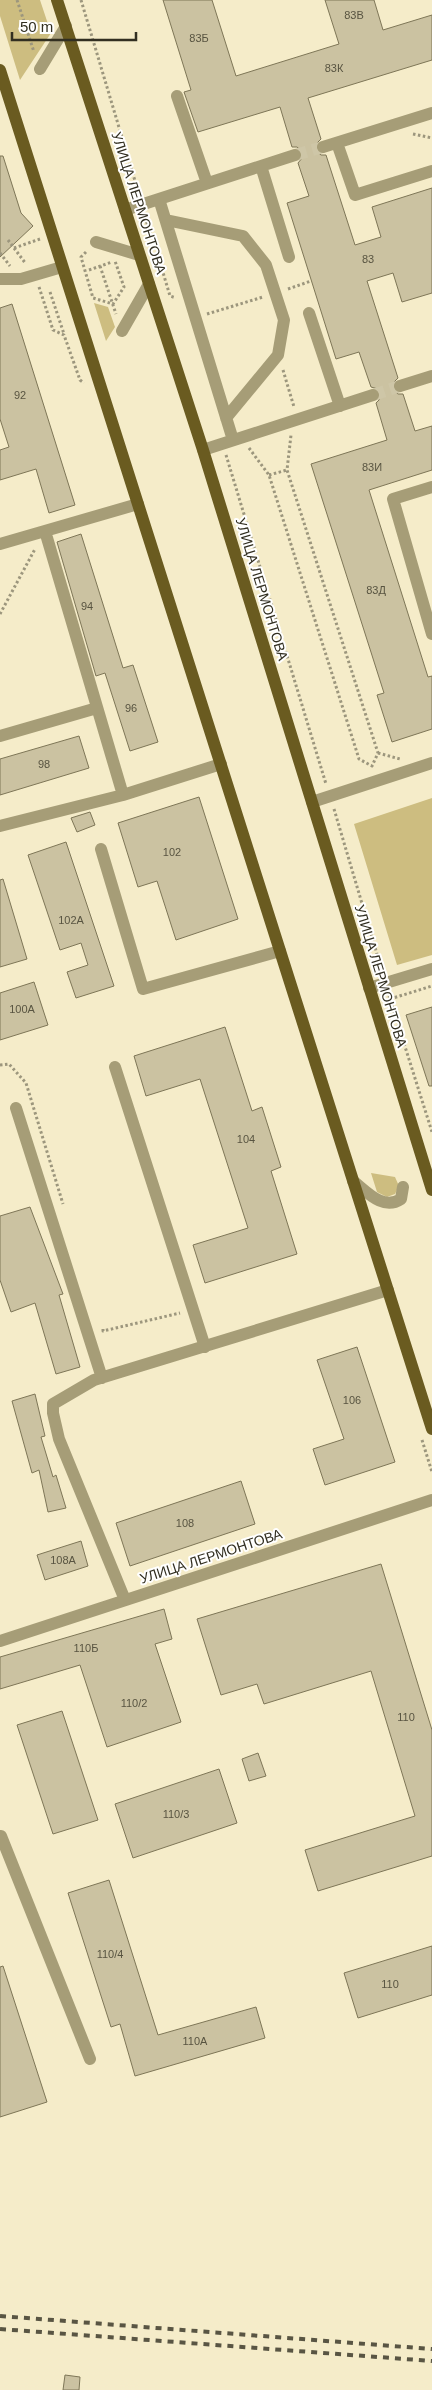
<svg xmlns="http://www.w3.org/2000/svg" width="432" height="2390" font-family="Helvetica,sans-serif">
<rect width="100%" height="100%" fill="#f5ecc9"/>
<!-- green -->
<path fill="#cdbd80" d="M0 0H40L51 33 20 80 0 16Z
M94 303 108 307 115 327 106 341Z
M432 798V955L397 965 354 824Z
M371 1173 395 1177 399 1186 395 1194 387 1197 377 1192Z"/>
<!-- building -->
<path fill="#cbc2a1" stroke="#7e7657" d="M163 0H212L236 76 339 44 325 0H374L383 30 432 15V60L308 98 321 139 315 145V150L321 155H326L355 245 381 237 372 207 432 188V293L402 302 393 273 367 281 398 378 392 384V389L398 394H403L415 431 432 426V470L369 490 428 677 432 676V729L392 742 377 695 384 693 311 464 387 440 376 403 379 400 381 393 378 389 371 387 359 352 336 359 287 203 309 196 298 163 303 157V152L297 147H292L280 107 198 132 184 92 191 90Z
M0 156H3L21 213 33 226 0 257Z
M12 304 75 505 49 513 36 469 0 480V450L9 447 0 419V308Z
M81 534 123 668 133 665 158 742 130 751 105 673 96 676 57 542Z
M79 736 89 768 0 795V759Z
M199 797 238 919 176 940 157 881 138 887 118 823Z
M90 812 95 825 77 832 71 818Z
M66 842 114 986 76 998 67 972 88 965 81 943 60 950 28 855Z
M3 879 27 959 0 967V880Z
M34 982 48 1025 0 1040V993Z
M432 1007V1086H429L406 1015Z
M225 1027 252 1111 262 1107 281 1167 271 1171 297 1254 205 1283 193 1245 248 1228 200 1079 146 1096 134 1056Z
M30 1207 63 1294 59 1295 80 1367 56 1374 35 1303 11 1312 0 1280V1216Z
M357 1347 395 1462 325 1485 313 1449 344 1439 317 1360Z
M35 1394 45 1436 41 1437 53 1477 56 1475 66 1508 48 1512 39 1470 32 1473 12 1401Z
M241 1481 255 1524 130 1566 116 1523Z
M81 1541 88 1566 45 1580 37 1555Z
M381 1564 432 1730V1856L318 1891 305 1850 415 1816 371 1671 264 1704 257 1684 221 1695 197 1619Z
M164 1609 172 1639 155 1644 181 1722 107 1747 80 1665 0 1689V1657Z
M62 1711 98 1820 53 1834 17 1725Z
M258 1753 266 1776 249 1781 242 1759Z
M219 1769 237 1823 133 1858 115 1804Z
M109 1880 158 2035 256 2007 265 2038 135 2076 120 2024 111 2027 68 1893Z
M432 1946V1995L358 2018 344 1973Z
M3 1966 47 2102 0 2117V1967Z
M65 2375 80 2377 79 2390H63Z"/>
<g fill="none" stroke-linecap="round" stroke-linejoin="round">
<!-- minor-tunnel -->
<path stroke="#cec6a7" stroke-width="12" stroke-dasharray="12 6" stroke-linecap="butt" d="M295 155 323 147
M373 395 400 386"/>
<!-- path -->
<path stroke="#9c967d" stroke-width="3" stroke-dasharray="2.5 2.5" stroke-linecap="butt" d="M17 0 34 52
M81 0 138 191
M413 134 432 138
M145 217 152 239
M8 240 14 248 40 239
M14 248 26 264
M86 252 81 257 93 298 113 304 124 287 115 261
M0 253 10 266
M159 259 170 296 176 298
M100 266 116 314
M89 270 112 262
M39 287 53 330 64 335 80 380 84 383
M288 289 311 281
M50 292 64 334
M207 314 263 297
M283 370 294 407
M249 448 269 475 359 759 372 766 378 753 287 470 291 435
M226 455 326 784
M269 475 287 470
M0 614 35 549
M378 753 400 759
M334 809 382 971
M389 996 432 1132
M390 999 432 986
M0 1065 9 1064 26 1083 63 1204
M103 1329V1331L180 1313
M422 1440 432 1472"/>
<!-- minor -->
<path stroke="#a69d77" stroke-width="12" d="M40 69 66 26
M177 96 207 183
M337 143 355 195 432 171
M323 147 432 113
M261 166 289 257
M159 199 233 440
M125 210 295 155
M166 220 243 236 266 265 284 320 278 355 226 418
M96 242 139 255
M0 279H21L62 267
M309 313 340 406
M122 331 149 284
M400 386 432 376
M203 450 373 395
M432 487 393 499 432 634
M45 531 123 795
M0 544 138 504
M0 736 97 708
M312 802 432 763
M0 826 123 795 221 764
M101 849 143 989 280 951
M369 988 432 969
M115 1067 205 1347
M16 1108 102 1378
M353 1181C367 1192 383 1211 401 1199L403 1187
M125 1600 59 1439 53 1413V1404L94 1380 388 1290
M0 1641 432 1500
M1 1836 90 2059"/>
<!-- major -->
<path stroke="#6a5b20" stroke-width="12" d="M57 0 203 450 432 1190
M0 70 432 1429"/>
<!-- rail -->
<path stroke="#595543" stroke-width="4" stroke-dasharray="6 6" stroke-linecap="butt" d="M0 2316 432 2349
M0 2329 432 2361"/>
</g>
<g text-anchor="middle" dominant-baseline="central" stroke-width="4" stroke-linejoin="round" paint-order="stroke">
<!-- number labels -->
<g font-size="11" fill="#585441">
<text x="354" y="15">83В</text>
<text x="199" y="38">83Б</text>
<text x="334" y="68">83К</text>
<text x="368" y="259">83</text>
<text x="20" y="395">92</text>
<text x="372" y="467">83И</text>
<text x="376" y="590">83Д</text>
<text x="87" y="606">94</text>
<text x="131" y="708">96</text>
<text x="44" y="764">98</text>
<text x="172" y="852">102</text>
<text x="71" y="920">102А</text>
<text x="22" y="1009">100А</text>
<text x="246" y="1139">104</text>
<text x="352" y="1400">106</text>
<text x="185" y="1523">108</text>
<text x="63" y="1560">108А</text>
<text x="86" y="1648">110Б</text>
<text x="134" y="1703">110/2</text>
<text x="406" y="1717">110</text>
<text x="176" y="1814">110/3</text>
<text x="110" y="1954">110/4</text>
<text x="390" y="1984">110</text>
<text x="195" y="2041">110А</text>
</g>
<!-- street labels -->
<g font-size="14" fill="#322f21" stroke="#fff">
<text transform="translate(139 203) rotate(72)">УЛИЦА ЛЕРМОНТОВА</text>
<text transform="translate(262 589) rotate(73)">УЛИЦА ЛЕРМОНТОВА</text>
<text transform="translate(381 976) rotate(73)">УЛИЦА ЛЕРМОНТОВА</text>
<text transform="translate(211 1556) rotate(-18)">УЛИЦА ЛЕРМОНТОВА</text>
</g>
</g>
<!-- scale -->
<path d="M12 32v8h124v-8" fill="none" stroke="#322f21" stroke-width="2.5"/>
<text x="20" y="32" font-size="15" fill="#322f21" stroke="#ffffff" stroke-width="4" paint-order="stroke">50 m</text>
</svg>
